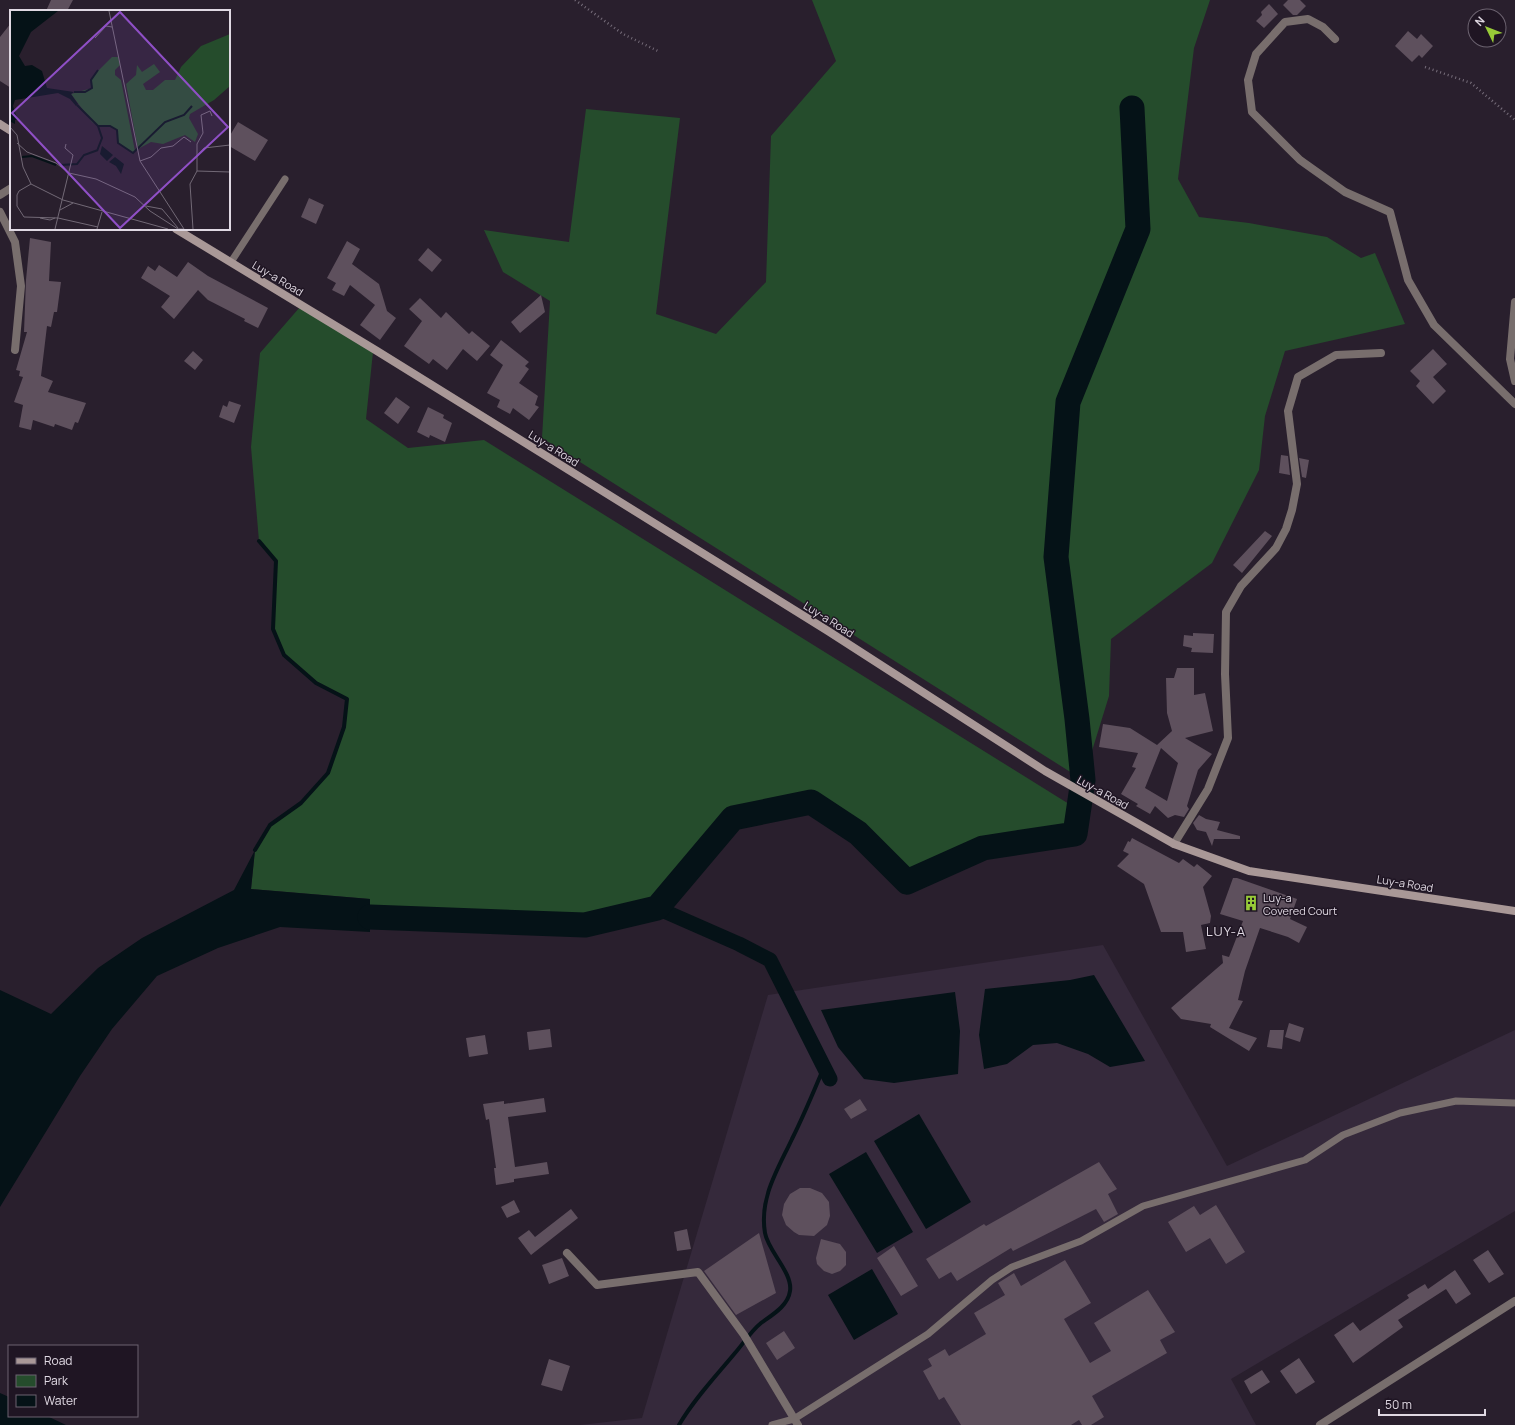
<svg xmlns="http://www.w3.org/2000/svg" width="1515" height="1425" font-family="Manrope,sans-serif">
<rect width="100%" height="100%" fill="#291f2d"/>
<!-- built -->
<path fill="#35293b" d="M1103 945 1227 1166 1515 1030V1211L1231 1379 1256 1425H580L642 1418 768 995Z"/>
<!-- green -->
<path fill="#254c2c" d="M812 0H1210L1194 48 1178 179 1199 217 1249 223 1327 237 1361 258 1375 253 1405 324 1285 351 1265 416 1259 470 1212 563 1111 639 1109 696 1083 780 542 438 550 301 503 272 484 230 569 242 586 109 680 118 656 314 716 334 766 282 771 136 836 61Z
M300 307 373 352 366 419 408 448 484 440 1069 804 1077 810 1075 834 983 848 907 882 858 833 811 802 733 818 657 908 585 925 370 917V899L251 889 255 850 270 825 301 803 328 773 344 727 347 700 316 683 284 655 273 629 276 561 259 541 251 447 260 353Z"/>
<!-- water -->
<path fill="#051217" d="M255 850 251 889 370 899V932L280 927 218 948 157 976 112 1029 80 1076 0 1207V990L51 1014 98 968 142 938 234 890Z
M1094 975 1145 1061 1110 1067 1088 1054 1057 1043 1033 1045 1007 1064 984 1069 979 1035 985 989 1070 980Z
M955 992 960 1031 958 1074 894 1083 864 1079 838 1047 821 1010Z
M919 1114 971 1202 926 1229 874 1141Z
M866 1152 913 1232 877 1253 829 1174Z
M872 1269 898 1314 854 1340 828 1295Z
M0 1393 9 1397V1416H47L66 1425H0Z"/>
<g fill="none" stroke-linecap="round" stroke-linejoin="round">
<!-- stream -->
<path stroke="#051217" stroke-width="4" d="M255 850 270 825 301 803 328 773 344 727 347 699 316 683 284 655 273 629 276 561 259 541
M679 1425C694 1399 716 1376 735 1353 743 1344 751 1331 761 1323 772 1315 788 1306 790 1291 793 1273 768 1251 765 1233 759 1198 778 1169 792 1139 804 1115 814 1091 824 1067"/>
<!-- canal -->
<path stroke="#051217" stroke-width="15" d="M657 908 739 944 770 960 830 1079"/>
<!-- river -->
<path stroke="#051217" stroke-width="25" d="M370 917 585 925 657 908 733 818 811 802 858 833 907 882 983 848 1075 834 1083 780 1077 719 1056 557 1068 402 1138 229 1132 108"/>
</g>
<!-- building -->
<path fill="#5e505d" fill-rule="evenodd" d="M51 0H73L67 11H46Z
M1288 0H1300L1306 6 1297 15H1293L1283 5Z
M1269 4 1278 14 1264 28 1256 21 1262 15 1261 12Z
M11 23V88L0 81V37Z
M1408 31 1417 39 1421 34 1433 46 1422 58 1419 55 1412 62 1395 46Z
M238 122 268 140 255 161 229 146V137Z
M309 198 324 205 316 224 301 217Z
M30 238 51 242 49 281 61 282 57 312H54L51 327 47 326 41 376 53 381 48 392 86 403 78 423 75 422 72 430 55 424 54 427 33 420 31 430 19 427 23 405 14 402 23 377 19 376 20 371 16 370 27 332H24L26 280Z
M347 241 360 249 352 264 379 284 387 311 396 318 380 340 360 325 375 305 350 285 344 296 332 290 336 283 327 278Z
M428 248 442 260 432 272 418 260Z
M188 262 208 276 268 308 258 328 244 321 245 319 208 300 198 290 174 319 161 307 170 296 141 278 148 266 155 271 159 265 177 277Z
M541 295 545 312 520 333 511 322Z
M420 298 441 318 446 312 469 334 472 331 490 346 477 361 463 349 447 370 433 359 429 364 404 346 422 321 409 309Z
M501 340 529 362 525 366 529 369 519 383 538 396 535 405 539 407 529 420 513 408 510 414 497 407 500 400 487 393 503 365 490 355Z
M1433 349 1447 364 1433 377 1446 391 1433 404 1416 386 1420 381 1410 371Z
M193 351 203 360 195 370 184 361Z
M396 397 410 407 398 424 384 413Z
M229 401 241 405 234 423 219 417 223 405 227 407Z
M428 407 444 415 443 418 452 423 445 442 430 435 429 438 417 432Z
M1281 455 1288 456 1290 475 1279 473Z
M1299 458 1309 460 1306 478 1302 477Z
M1265 531 1272 536 1242 573 1233 565Z
M1193 633 1214 634 1213 653 1191 652 1192 648 1183 646 1184 635 1193 636Z
M1177 668H1194V695L1205 693 1213 731 1185 738 1212 754 1198 770 1187 806 1189 809 1184 817 1175 815 1168 818 1155 806 1150 814 1136 806 1138 804 1121 794 1136 768 1132 767 1138 753 1099 747 1103 724 1130 728 1157 745 1172 731 1167 713 1166 678H1174ZM1161 748 1178 763 1167 801 1145 788Z
M1199 815 1206 819 1220 822 1217 830 1240 836V839H1214L1212 846 1206 832 1197 830 1193 823Z
M1132 838 1179 863 1183 859 1194 867 1197 864 1212 876 1203 887 1211 916 1210 923 1201 925 1206 949 1186 952 1183 932H1161L1144 884 1117 866 1129 854 1123 851 1128 841 1130 842Z
M1233 878H1237L1297 899 1290 919 1307 927 1299 943 1288 937 1260 928 1245 971 1238 1000 1243 1001 1229 1028 1257 1038 1249 1051 1210 1027 1211 1024 1181 1019 1171 1008 1223 963 1222 955 1229 957 1243 921 1220 914Z
M1289 1023 1304 1028 1300 1042 1285 1037Z
M550 1029 552 1047 529 1050 527 1032Z
M1270 1030H1284L1282 1049 1267 1047Z
M485 1035 488 1054 469 1057 466 1038Z
M544 1098 546 1112 508 1117 515 1167 547 1162 549 1174 514 1179V1182L496 1185 494 1168H496L489 1119 486 1120 483 1104 504 1101V1104Z
M860 1099 867 1110 851 1119 844 1109Z
M1099 1162 1117 1189 1108 1194 1118 1214 1104 1222 1096 1209 1013 1251 1011 1248 957 1281 951 1272 939 1279 926 1259 984 1224 986 1226Z
M800 1188H810L822 1193 829 1202 830 1216 827 1225 814 1236 799 1235 794 1232 786 1225 782 1215 784 1204 790 1194Z
M514 1200 520 1212 507 1218 501 1207Z
M1216 1205 1245 1252 1226 1264 1210 1238 1186 1252 1168 1222 1194 1206 1200 1215Z
M571 1209 578 1218 531 1255 518 1238 529 1230 535 1237Z
M687 1229 691 1249 677 1251 674 1232Z
M759 1233 776 1293 736 1315 704 1271Z
M821 1239 840 1244 846 1252V1265L840 1271 832 1274 824 1271 817 1264 816 1258Z
M894 1246 918 1286 901 1296 877 1258Z
M1488 1250 1504 1274 1489 1283 1473 1260Z
M562 1258 569 1276 549 1284 542 1265Z
M1065 1260 1091 1303 1064 1319 1090 1363 1111 1351 1094 1323 1148 1290 1175 1332 1160 1340 1167 1353 1092 1396 1104 1417 1091 1425H1082L1079 1420 1071 1425H961L944 1397 939 1400 923 1371 932 1366 928 1359 945 1349 949 1356 986 1334 974 1313 1005 1295 998 1283 1014 1273 1021 1286Z
M1455 1270 1471 1294 1456 1304 1446 1289 1398 1320 1403 1327 1353 1363 1334 1335 1353 1322 1360 1331 1409 1298 1407 1295 1425 1284 1428 1289Z
M784 1331 795 1348 777 1360 766 1343Z
M1299 1358 1315 1382 1296 1394 1280 1371Z
M549 1359 570 1366 562 1391 541 1385Z
M1262 1370 1270 1382 1251 1394 1244 1381Z"/>
<g fill="none" stroke-linecap="round" stroke-linejoin="round">
<!-- path -->
<path stroke="#776e7b" stroke-width="2.5" stroke-dasharray="1 3" stroke-linecap="butt" d="M575 0 623 34 660 52
M1425 67 1471 83 1515 120"/>
<!-- service -->
<path stroke="#786e6d" stroke-width="7" d="M231 262 285 179
M772 1425 794 1419 928 1334 992 1280 1012 1267 1081 1241 1143 1206 1305 1160 1343 1135 1400 1113 1456 1101 1515 1103"/>
<!-- minor -->
<path stroke="#786e6d" stroke-width="8" d="M1335 39 1323 27 1308 19 1285 22 1256 54 1248 80 1252 112 1300 160 1345 192 1390 212 1408 280 1434 325 1515 404
M0 195 11 188
M0 212 15 242 21 286 15 350
M1515 302 1510 359 1515 381
M1174 844 1208 789 1228 738 1225 674 1226 612 1241 586 1276 548 1286 529 1292 510 1297 484 1288 411 1298 377 1336 355 1381 353
M567 1253 597 1285 698 1272 744 1335 798 1425
M1320 1425 1515 1301"/>
<!-- secondary -->
<path stroke="#a99897" stroke-width="8" d="M0 124 11 131
M176 229 377 351 828 631 1045 771 1174 844 1249 871 1515 911"/>
</g>
<!-- icons -->
<defs>
<symbol id="building-bare" viewBox="-9 -9 18 18"><path d="M-4-6H4V6H1V3H-1V6H-4ZM-2.5-4.3h1.7v1.8h-1.7ZM.8-4.3h1.7v1.8H.8ZM-2.5-1h1.7V.8h-1.7ZM.8-1h1.7V.8H.8Z" fill="#98cb38" stroke="#1f1523" stroke-width="2.5" paint-order="stroke"/></symbol>
</defs>
<g fill-rule="evenodd">
<use href="#building-bare" x="1240" y="892" width="22" height="22"/>
</g>
<g text-anchor="middle" dominant-baseline="central" stroke-width="3" stroke-linejoin="round" paint-order="stroke">
<!-- street labels -->
<g font-size="11" fill="#e0d9e3" stroke="#1f1523">
<text transform="translate(278 278) rotate(31)">Luy-a Road</text>
<text transform="translate(554 448) rotate(32)">Luy-a Road</text>
<text transform="translate(829 619) rotate(32)">Luy-a Road</text>
<text transform="translate(1103 792) rotate(29)">Luy-a Road</text>
<text transform="translate(1405 883) rotate(9)">Luy-a Road</text>
</g>
<!-- poi labels -->
<g font-size="11" fill="#e0d9e3" stroke="#1f1523" text-anchor="start">
<text x="1263" y="897">Luy-a<tspan x="1263" dy="13">Covered Court</tspan></text>
</g>
<!-- quarter labels -->
<g font-size="13" letter-spacing="1" fill="#e0d9e3" stroke="#1f1523">
<text x="1226" y="931">LUY-A</text>
</g>
</g>
<!-- overview -->
<g transform="translate(10 10)">
<rect width="220" height="220" fill="#291f2d"/>
<path d="M220 24V76L204 90 180 104 179 108 188 124 185 132 175 125 153 134 141 132 128 139 116 74 126 65 127 55 132 62 144 54 150 62 133 74 136 80H143L155 70H165L171 57 191 36ZM102 47H108L110 55 105 60V65L111 70 125 141 123 143 108 133 107 120 100 116H88L82 112 61 84 82 78V67Z" fill="#254c2c"/>
<path d="M0 1H48L21 22 9 46 15 56 22 55 32 61 37 78 64 82 61 84 68 94 66 96 60 89 48 83 5 90 3 96 8 110H5V114L1 112ZM92 136 103 145 97 151 90 144ZM105 147 114 154 111 164 106 156 99 152Z" fill="#051217"/>
<path fill="none" stroke="#051217" stroke-width="2" d="M64 82H75L82 78 81 70 88 60M67 95 88 116H100L107 120 108 133 123 143 155 112 174 105 182 96M87 141 92 128 88 116M12 147 22 146 46 155M50 155 67 154 74 145 88 140"/>
<path fill="none" stroke="#726976" stroke-width="1" d="M99 1 130 151 174 219M85 28 96 16 102 17M0 117 7 125 13 157 21 174 53 190 158 219M7 133 17 142 46 153 59 163 86 169 125 187 140 201 168 219H174M187 146 194 138 220 135M130 151 141 147 151 138 163 136 174 127 181 132M187 161 220 162M21 174 9 181 7 185V196L14 207 48 208 88 217M136 196 152 199 168 218M50 200 63 193M30 208 40 210 45 208M45 219 63 145 55 138 56 134M87 219 92 202M183 219 180 174 187 161V134L193 123 191 105 200 101 202 106"/>
<path fill="#8f4fc6" fill-opacity="0.15" stroke="#8f4fc6" stroke-width="2" d="M110 2 218 117 110 218 2 103Z"/>
<rect width="220" height="220" fill="none" stroke="#e0d9e3" stroke-width="2"/>
</g>
<!-- legend -->
<rect x="8" y="1345" width="130" height="72" fill="#1f1523" stroke="#6c6370"/>
<rect x="16" y="1358" width="20" height="6" fill="#a99897" stroke="#6c6370"/>
<text x="44" y="1365" font-size="12" fill="#e0d9e3">Road</text>
<rect x="16" y="1375" width="20" height="12" fill="#254c2c" stroke="#6c6370"/>
<text x="44" y="1385" font-size="12" fill="#e0d9e3">Park</text>
<rect x="16" y="1395" width="20" height="12" fill="#051217" stroke="#6c6370"/>
<text x="44" y="1405" font-size="12" fill="#e0d9e3">Water</text>
<!-- north arrow -->
<g transform="translate(1487 28) rotate(313)"><circle r="19" fill="#1f1523" stroke="#6c6370"/>
<path d="M0-3L7 15L0 10L-7 15Z" fill="#98cb38"/>
<text y="-6" font-size="11" font-weight="bold" text-anchor="middle" fill="#e0d9e3">N</text>
</g>
<!-- scale -->
<path d="M1379 1409v6h106v-6" fill="none" stroke="#e0d9e3" stroke-width="2"/>
<text x="1385" y="1409" font-size="12" fill="#e0d9e3" stroke="#1f1523" stroke-width="3" paint-order="stroke">50 m</text>
</svg>
